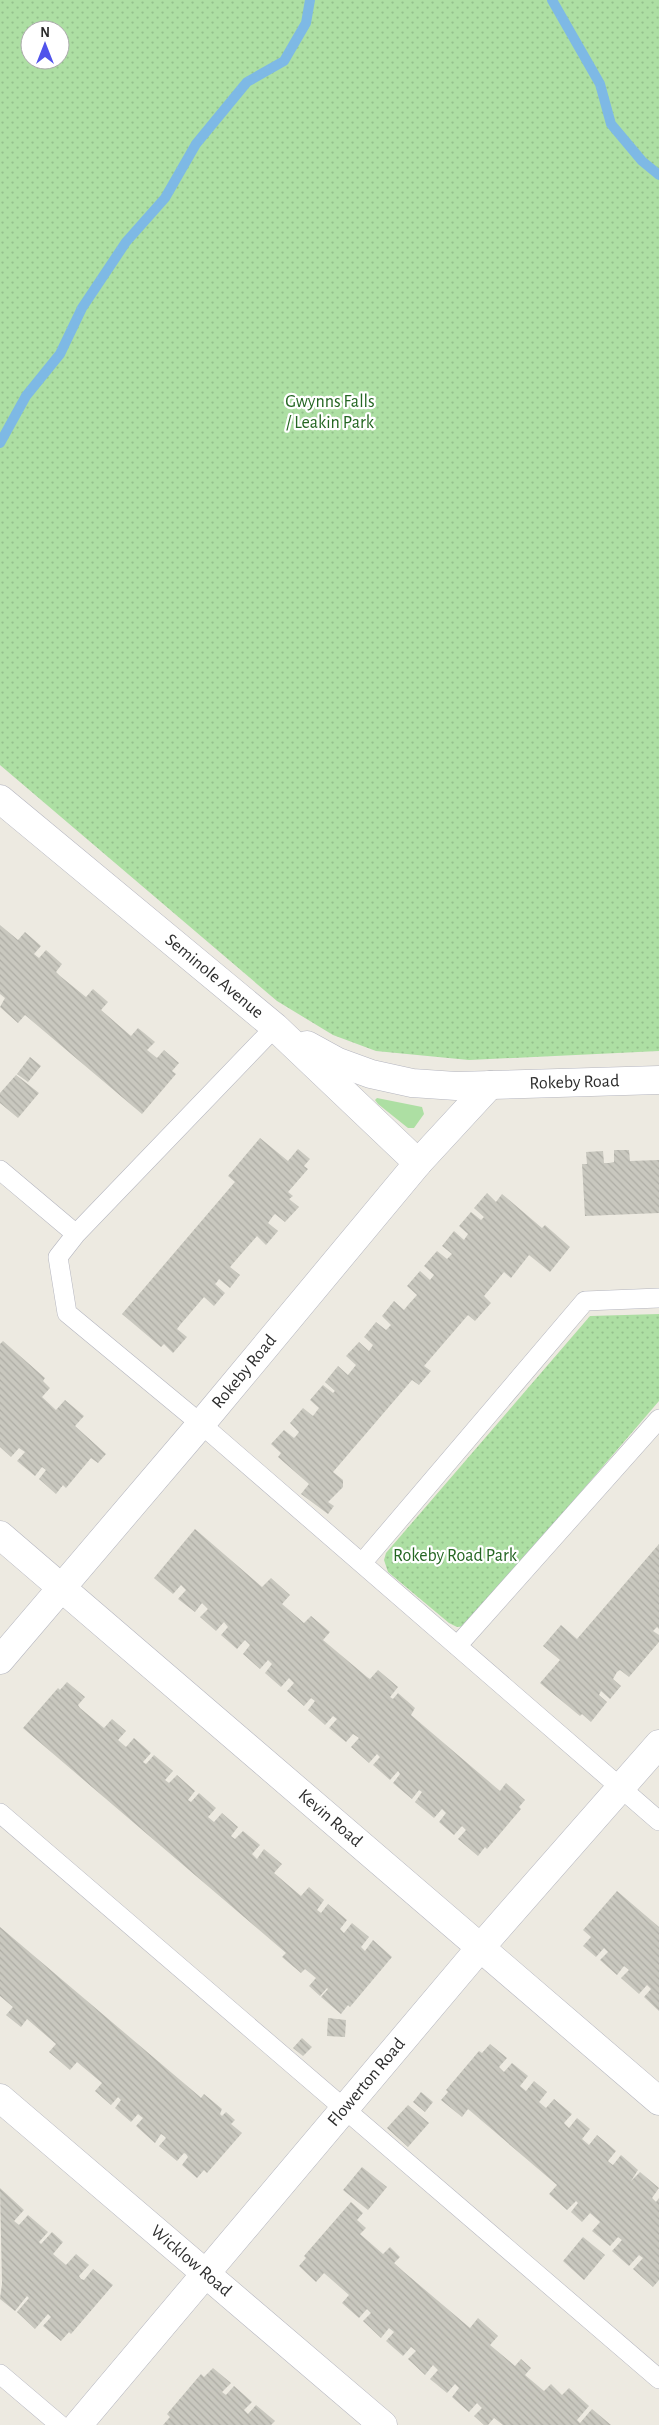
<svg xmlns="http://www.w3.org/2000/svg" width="659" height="2425" font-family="'Alegreya Sans',sans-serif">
<defs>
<pattern id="park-dots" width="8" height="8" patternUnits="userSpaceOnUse" patternTransform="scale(1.25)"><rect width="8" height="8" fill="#addfa3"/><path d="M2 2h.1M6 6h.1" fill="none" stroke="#95c08d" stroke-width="1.8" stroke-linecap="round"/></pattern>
<pattern id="building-back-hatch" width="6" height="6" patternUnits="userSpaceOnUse" patternTransform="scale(1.25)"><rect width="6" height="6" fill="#c9c8bf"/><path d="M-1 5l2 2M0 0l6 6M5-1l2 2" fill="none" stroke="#adaca4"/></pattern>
</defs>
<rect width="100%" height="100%" fill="#edeae1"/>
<!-- grass -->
<path fill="#addfa3" d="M377 1098 422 1107 424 1114 414 1128H408L378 1104 375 1100Z"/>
<!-- park -->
<path fill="url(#park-dots)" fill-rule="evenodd" d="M0 0H659V1051L469 1060 376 1051 333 1035 277 1001 0 765ZM30 30H60V60H30Z
M659 1314V1401L466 1626 457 1627 449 1623 388 1572 384 1560 386 1553 590 1316Z"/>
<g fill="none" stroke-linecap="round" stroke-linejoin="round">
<!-- stream -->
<path stroke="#7eb9e5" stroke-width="10" d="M552 0 600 84 611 124 642 161 659 175
M0 443 26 396 60 354 82 308 126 242 165 198 196 144 247 82 284 61 306 23 310 0"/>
</g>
<!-- building -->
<path fill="url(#building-back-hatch)" d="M0 925 18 940 25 932 41 946 34 954 39 958 46 950 62 964 56 972 60 976 86 997 93 989 108 1002 101 1010 131 1036 138 1028 155 1042 147 1050 157 1058 164 1050 179 1063 172 1071 176 1074 142 1114 25 1015 18 1023 0 1007 5 998 0 994Z
M30 1057 41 1066 28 1082 17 1074Z
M16 1075 39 1093 18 1118 0 1103V1093Z
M260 1138 288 1161 298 1149 310 1159 304 1166 308 1169 288 1192 293 1196 289 1199 299 1207 285 1222 275 1214 273 1216 268 1223 278 1231 266 1245 257 1236 236 1260 230 1267 240 1275 230 1288 219 1279 217 1282 215 1284 225 1293 214 1306 204 1297 180 1325 177 1329 187 1337 173 1353 164 1344 161 1347 122 1314 234 1183 235 1182 228 1176Z
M614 1150H629L630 1161 659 1160V1213L585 1216 582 1164H587L586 1152 603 1151 604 1163H609L614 1162Z
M487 1193 496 1202 502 1194 542 1228 545 1225 570 1247 550 1272 529 1255 511 1278 504 1272 484 1296 491 1303 475 1321 468 1315 424 1366 431 1371 419 1385 412 1380 333 1472 343 1480V1487L328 1502 334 1506 328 1514 301 1494 309 1484 278 1457 281 1453 271 1444 284 1430 294 1438 296 1436 299 1432 290 1423 303 1408 313 1416 319 1408 310 1400 323 1385 333 1393 335 1391 325 1382 338 1366 348 1375 356 1365 346 1356 359 1342 369 1351 373 1345 364 1337 376 1322 386 1330 391 1325 382 1316 394 1301 404 1310 408 1305 417 1295 407 1286 420 1271 430 1280 434 1275 424 1266 437 1251 447 1259 452 1254 442 1246 454 1231 464 1240 468 1234 459 1226 471 1212 481 1220 484 1217 474 1208Z
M3 1341 45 1378 43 1381 50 1388 42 1397 56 1410 65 1400 84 1416 75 1426 106 1454 98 1463 91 1458 66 1488 63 1485 56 1494 39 1479 46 1470 42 1467 35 1476 17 1461 25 1452 19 1448 11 1457 0 1447V1344Z
M195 1529 262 1587 271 1578 290 1595 282 1604 304 1623 311 1616 330 1632 323 1640 367 1677 370 1679 378 1670 398 1687 390 1697 393 1699 398 1693 415 1708 411 1715 500 1791 506 1783 525 1800 519 1807 521 1809 487 1849 485 1847 478 1856 458 1839 466 1830 462 1826 454 1835 439 1822 446 1813 442 1809 434 1818 415 1802 422 1792 419 1790 412 1799 393 1783 400 1774 398 1771 390 1780 373 1765 380 1757 377 1754 369 1763 351 1747 359 1738 353 1734 346 1742 329 1728 337 1719 333 1716 325 1725 308 1710 315 1701 311 1698 304 1706 287 1691 294 1683 289 1678 281 1687 265 1673 272 1664 268 1660 260 1669 243 1654 250 1645 245 1640 237 1649 221 1635 228 1627 224 1622 216 1631 200 1617 208 1609 202 1603 195 1612 178 1599 186 1590 181 1585 173 1594 154 1578Z
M659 1544V1629L657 1627 653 1631 659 1635V1642L629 1677 620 1670 617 1672 613 1679 621 1686 610 1699 601 1691 599 1695 607 1702 591 1722 582 1714 580 1716 540 1683 560 1660 543 1646 561 1625 577 1639Z
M67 1682 85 1697 78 1705 80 1708 104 1728 112 1719 126 1731 118 1740 126 1747 134 1738 151 1753 143 1762 146 1764 154 1755 173 1771 165 1780 169 1783 177 1775 195 1791 188 1800 191 1802 199 1793 216 1808 208 1817 214 1822 222 1813 238 1827 231 1836 235 1839 243 1831 260 1845 252 1854 257 1859 264 1849 282 1864 274 1873 301 1896 309 1887 324 1900 317 1910 321 1913 328 1904 347 1920 340 1929 344 1933 352 1923 369 1937 361 1947 365 1951 373 1940 392 1957 350 2007 348 2005 341 2014 321 1997 328 1989 327 1988 320 1996 309 1986 316 1978 305 1969 301 1973 282 1957 286 1953 23 1728 58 1688 60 1690Z
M617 1891 659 1927V2011L644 1997 651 1989 647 1985 639 1994 621 1978 629 1970 624 1966 617 1975 600 1960 608 1952 604 1948 596 1957 583 1946 591 1937 583 1930Z
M0 1927 199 2096 201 2098 204 2094 222 2109 220 2114 222 2116 226 2112 235 2120 231 2124 242 2133 207 2173 204 2170 197 2178 182 2165 188 2157 186 2154 184 2153 177 2161 159 2146 166 2138 164 2136 161 2134 155 2143 136 2126 143 2118 138 2114 131 2122 115 2108 121 2100 118 2097 111 2105 95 2091 102 2083 77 2062 70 2070 49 2052 56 2044 34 2025 27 2019 21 2027 6 2015 13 2007 0 1996Z
M328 2018 346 2020 345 2037 327 2036Z
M302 2038 312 2047 303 2056 293 2048Z
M490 2044 507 2058 499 2067 504 2072 512 2063 528 2076 520 2086 526 2091 534 2081 547 2092 539 2102 546 2108 554 2099 572 2114 564 2123 569 2128 577 2118 590 2129 582 2139 589 2145 597 2135 616 2151 608 2161 609 2162 613 2165 621 2155 638 2170 631 2181 640 2172 659 2188 652 2198 656 2202 659 2198V2280L653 2287 633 2269 643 2258 639 2255 629 2266 612 2251 622 2240 618 2237 610 2246 592 2231 600 2222 598 2220 590 2213 582 2222 571 2212 578 2203 576 2201 567 2210 549 2194 557 2185 468 2109 462 2117 441 2100 448 2092 446 2090 479 2051 482 2053Z
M421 2092 433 2102 425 2112 413 2102Z
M408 2105 429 2123 408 2147 387 2128Z
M362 2167 387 2187 368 2210 343 2190Z
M0 2188 24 2210 14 2221 19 2225 28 2215 48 2232 39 2242 41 2244 52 2232 63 2242 53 2254 66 2265 76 2254 89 2265 79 2276 81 2279 84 2280 93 2269 113 2285 71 2334 69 2332 61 2341 43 2326 51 2317 48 2314 35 2329 17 2312 29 2298 27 2296 15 2311 0 2299 2 2284Z
M351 2202 363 2213 357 2220 366 2228 360 2234 383 2254 390 2247 400 2257 394 2263 404 2272 470 2328 478 2318 498 2336 490 2345 515 2366 521 2359 531 2368 525 2375 544 2391 551 2384 562 2395 569 2388 589 2406 577 2420 580 2423 592 2409 611 2425H503L494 2418 488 2425H484L474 2416 482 2408 477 2403 469 2412 452 2397 459 2388 455 2384 447 2393 430 2379 438 2370 433 2365 425 2375 408 2359 416 2351 411 2347 403 2356 386 2341 394 2332 389 2328 381 2338 363 2321 371 2313 367 2309 359 2318 342 2303 349 2295 324 2273 316 2282 299 2266 306 2258 304 2256Z
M583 2237 605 2255 584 2280 563 2261Z
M213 2368 231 2383 222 2392 226 2395 234 2386 252 2402 244 2410 248 2414 256 2405 275 2421 271 2425H163L170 2417 167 2414 201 2374 204 2377Z"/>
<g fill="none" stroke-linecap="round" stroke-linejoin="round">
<defs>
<path id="service" d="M0 1170 76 1234 58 1257 67 1313 201 1424 659 1821
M76 1234 275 1027
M362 1563 585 1301 659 1298
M457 1646 659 1419
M0 1813 659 2379
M0 2374 60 2425"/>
<g id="minor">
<path id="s1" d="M0 799 275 1027 418 1163"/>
<path id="s2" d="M307 1045 338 1062 371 1074 412 1083 456 1086 659 1080"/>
<path id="s3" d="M0 1535 659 2101"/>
<path id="s4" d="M0 1660 201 1424 418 1163 490 1085"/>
<path id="s5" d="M0 2098 383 2425"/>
<path id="s6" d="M78 2425 480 1948 659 1744"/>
</g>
</defs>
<!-- service casing -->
<use href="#service" stroke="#b4b5bf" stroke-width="20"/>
<!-- minor casing -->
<use href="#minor" stroke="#b4b5bf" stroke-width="29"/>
<!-- service -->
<use href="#service" stroke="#fff" stroke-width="19"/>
<!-- minor -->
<use href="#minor" stroke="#fff" stroke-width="28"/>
</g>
<g text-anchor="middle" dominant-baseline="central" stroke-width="4.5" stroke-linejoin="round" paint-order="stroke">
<!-- park labels -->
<g font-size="18" fill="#246622" stroke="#fff">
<text x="330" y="402">Gwynns Falls<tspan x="330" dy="21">/ Leakin Park</tspan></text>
<text x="455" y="1556">Rokeby Road Park</text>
</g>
<!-- street labels -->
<g font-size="18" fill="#2d2d2d" stroke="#fff">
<text stroke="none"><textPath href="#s1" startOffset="278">Seminole Avenue</textPath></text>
<text stroke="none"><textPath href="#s2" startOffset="275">Rokeby Road</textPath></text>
<text stroke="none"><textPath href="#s4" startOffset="378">Rokeby Road</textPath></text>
<text stroke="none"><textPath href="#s3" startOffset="435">Kevin Road</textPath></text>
<text stroke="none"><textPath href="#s6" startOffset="448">Flowerton Road</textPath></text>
<text stroke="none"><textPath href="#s5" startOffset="251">Wicklow Road</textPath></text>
</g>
</g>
<!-- north arrow -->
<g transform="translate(45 45)"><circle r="24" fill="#ffffff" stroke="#ababab"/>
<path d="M0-4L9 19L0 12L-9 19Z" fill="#5053eb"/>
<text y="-8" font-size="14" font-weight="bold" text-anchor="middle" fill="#2d2d2d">N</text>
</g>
</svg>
